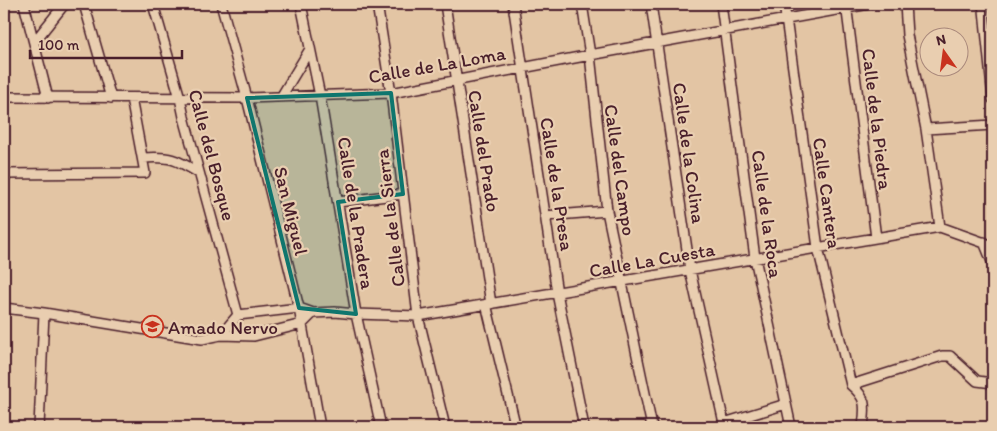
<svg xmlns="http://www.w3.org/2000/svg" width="997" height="431" font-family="Itim,sans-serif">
<rect width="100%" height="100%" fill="#e3c5a4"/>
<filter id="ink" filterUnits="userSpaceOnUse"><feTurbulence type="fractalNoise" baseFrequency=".02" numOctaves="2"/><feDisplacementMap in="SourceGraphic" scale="10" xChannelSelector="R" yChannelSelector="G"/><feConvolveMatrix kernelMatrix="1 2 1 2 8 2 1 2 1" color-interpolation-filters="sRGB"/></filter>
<g filter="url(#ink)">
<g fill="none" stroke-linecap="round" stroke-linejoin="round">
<defs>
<path id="street" d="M24 4 48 98
M84 4 111 98
M153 4 180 98 184 117 238 315
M221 4 247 98 299 308 320 427
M301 4 320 96 356 314 381 427
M377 4 391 93 418 316 445 427
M445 4 491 304
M513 4 557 293 584 427
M582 4 590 55 607 211 652 427
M651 4 690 270 724 423 786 404
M721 4 755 258 791 427
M784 4 818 248 851 385
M846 4 876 238
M905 4 907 35 926 129 940 227
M982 4 984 10 993 99
M35 41 63 6 66 4
M4 97 247 98 391 93 590 55 869 4
M281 97 310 49
M926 129 993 125
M143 158C170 156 176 159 199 173
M4 174 145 173 131 98
M338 202 403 194
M545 216 607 211
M984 242 993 264
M486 304 515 424
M4 308 44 313 202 339 221 335 238 315 299 308 313 313 335 312 356 314 418 316 940 227 993 246
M221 335 254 336 302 324 313 313
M851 385 942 356H950L977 381 993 383
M851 385C868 399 865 408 863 427
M39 427 44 313"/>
</defs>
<!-- street casing -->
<use href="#street" stroke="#4a1f2b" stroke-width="12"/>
<!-- street -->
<use href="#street" stroke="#e9ceb0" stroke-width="9"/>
</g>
</g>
<!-- marked area -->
<path fill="#0f766e" fill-opacity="0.2" stroke="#0f766e" stroke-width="4" stroke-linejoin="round" d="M391 93 403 194 338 202 356 314 299 308 247 98Z"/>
<!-- icons -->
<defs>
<symbol id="school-ring" viewBox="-11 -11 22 22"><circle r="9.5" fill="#e9ceb0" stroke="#c8321e" stroke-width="1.5"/><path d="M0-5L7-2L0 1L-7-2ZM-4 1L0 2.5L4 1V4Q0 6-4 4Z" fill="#c8321e"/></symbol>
</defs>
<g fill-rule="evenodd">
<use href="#school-ring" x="140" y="314" width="25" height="25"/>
</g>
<g text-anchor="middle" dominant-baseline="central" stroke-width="4.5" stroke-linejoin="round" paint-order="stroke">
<!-- street labels -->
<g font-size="19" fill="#4a1f2b" stroke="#e9ceb0">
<text transform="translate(437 65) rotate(-10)">Calle de La Loma</text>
<text transform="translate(877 119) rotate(83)">Calle de la Piedra</text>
<text transform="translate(484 151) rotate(81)">Calle del Prado</text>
<text transform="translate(689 153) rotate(82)">Calle de la Colina</text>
<text transform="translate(212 155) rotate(75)">Calle del Bosque</text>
<text transform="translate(620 170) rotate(82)">Calle del Campo</text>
<text transform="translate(557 184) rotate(81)">Calle de la Presa</text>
<text transform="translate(827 193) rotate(82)">Calle Cantera</text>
<text transform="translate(291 211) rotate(76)">San Miguel</text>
<text transform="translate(356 213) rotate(81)">Calle de la Pradera</text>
<text transform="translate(767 214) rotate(82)">Calle de la Roca</text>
<text transform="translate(390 218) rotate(-97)">Calle de la Sierra</text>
<text transform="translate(652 260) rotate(-10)">Calle La Cuesta</text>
</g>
<!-- poi labels -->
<g font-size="19" fill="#4a1f2b" stroke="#e9ceb0" text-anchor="start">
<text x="168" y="327">Amado Nervo</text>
</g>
</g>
<!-- margin -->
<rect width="997" height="431" fill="none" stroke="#e9ceb0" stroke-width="20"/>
<rect x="10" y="10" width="977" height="411" fill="none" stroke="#4a1f2b" stroke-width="2" filter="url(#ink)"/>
<!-- north arrow -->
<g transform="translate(944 52) rotate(346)"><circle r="24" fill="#e9ceb0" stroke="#a9887b"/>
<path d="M0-4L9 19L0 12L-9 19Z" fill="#c8321e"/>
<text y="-8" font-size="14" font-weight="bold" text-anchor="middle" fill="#4a1f2b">N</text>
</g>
<!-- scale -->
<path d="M30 50v8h152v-8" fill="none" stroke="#4a1f2b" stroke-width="2.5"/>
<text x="38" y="50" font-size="15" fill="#4a1f2b" stroke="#e9ceb0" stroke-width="4" paint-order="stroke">100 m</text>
</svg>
